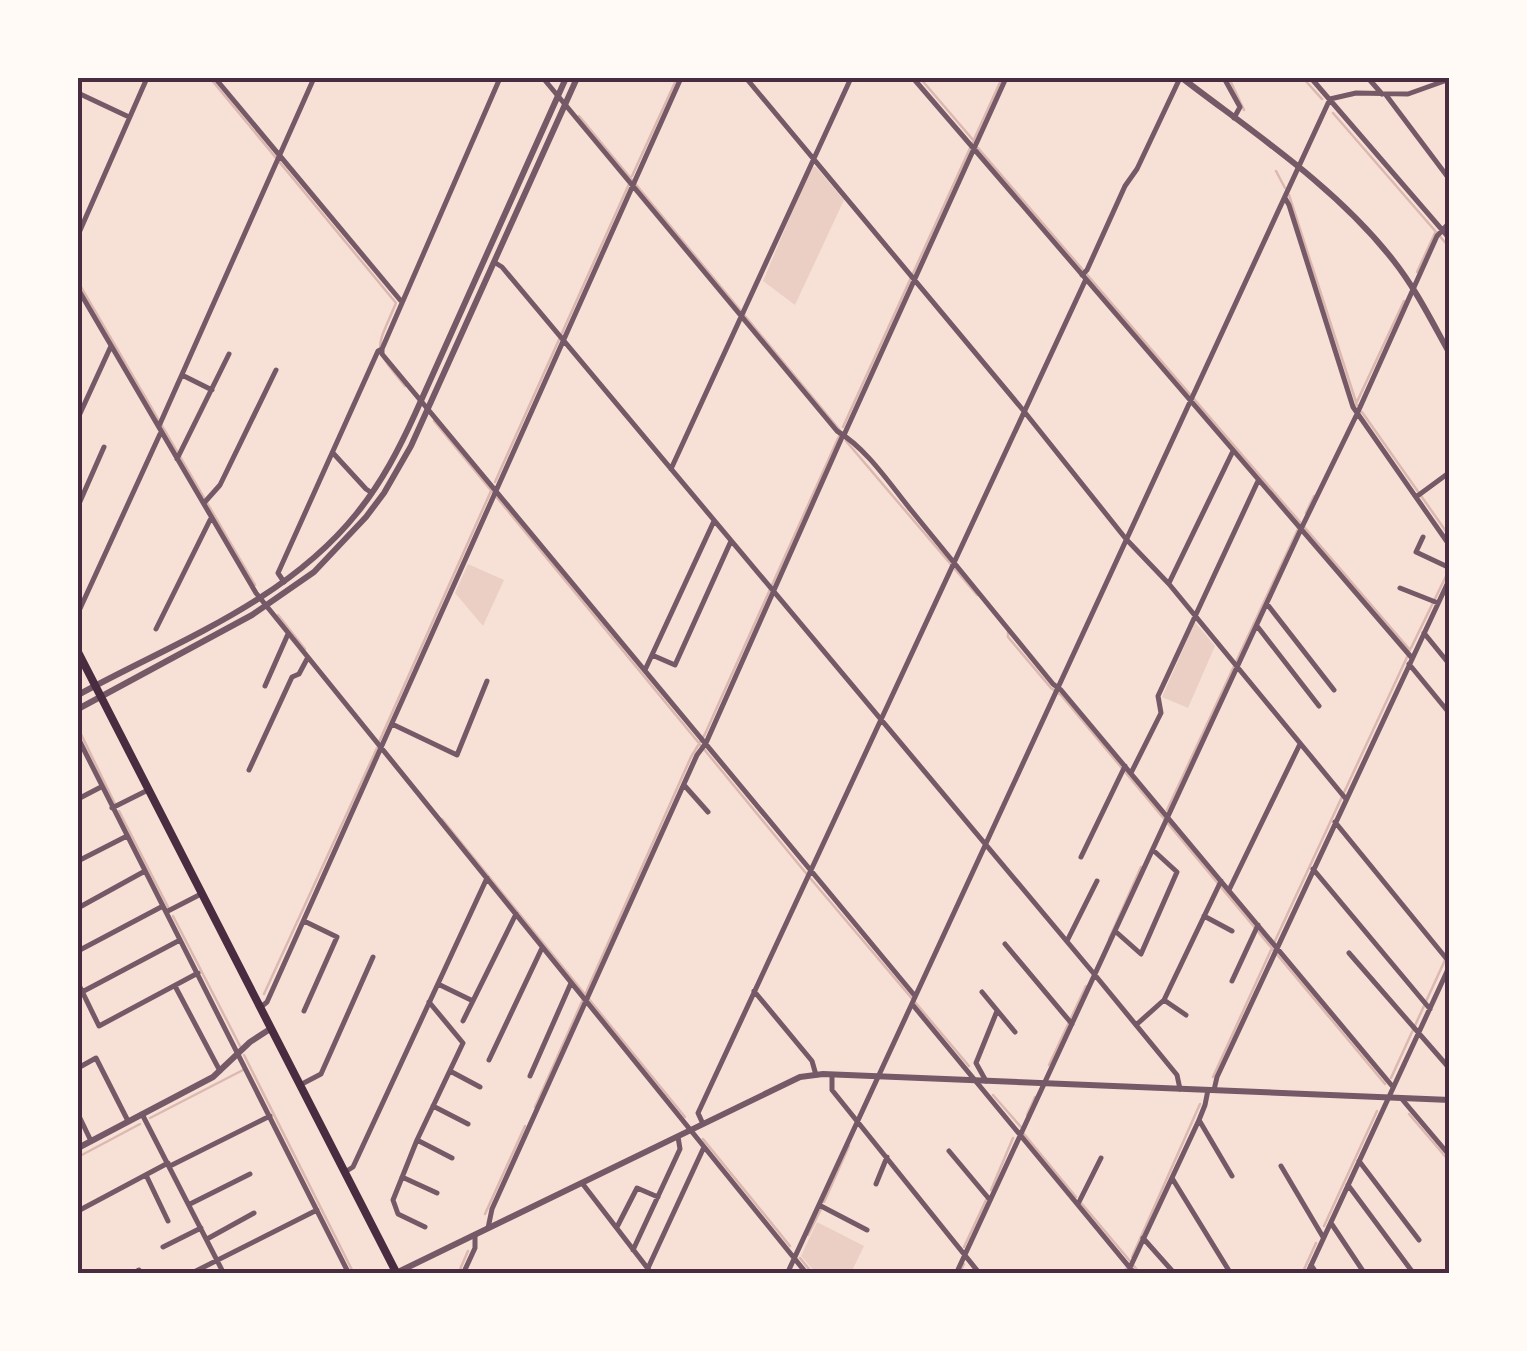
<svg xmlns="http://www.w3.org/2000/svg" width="1527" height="1351" font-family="Barlow,sans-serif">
<rect width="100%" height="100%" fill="#f7e1d7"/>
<!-- green -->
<path fill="#ebcfc5" d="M811 167H816L844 200 795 305 763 281Z
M468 564 504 580 483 626 455 593Z
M1195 622 1215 646 1188 708 1162 697Z
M817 1222 864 1246 851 1273H816L801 1256Z"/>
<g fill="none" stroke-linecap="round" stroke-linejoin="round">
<!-- stream -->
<path stroke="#dcb8b0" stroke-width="2.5" d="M210 78 396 303C376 351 371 345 405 386
M920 78 974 141
M1229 78 1244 110
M1303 78 1322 99
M1333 113 1450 248
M579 116 843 434
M978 148 1410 650
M1276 171 1285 188
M632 176 677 78
M1289 195 1357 405
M1417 272 1435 233
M78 282 255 585
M1355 406 1404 301
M1362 412 1450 537
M434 421 805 872 969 1066
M843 427 1002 78
M846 441 977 595
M495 482 629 184
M1306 513 1314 496
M278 615 305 649
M1008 632V637L1051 688 1061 695 1385 1084
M1411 648 1449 570
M78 728 115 804
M379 742 491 491
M1167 810 1298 529
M119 811 168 907
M442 819 685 1117
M173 916 240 1046
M1109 939 1141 867
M1274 943 1408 655
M264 994 377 748
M244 1055 354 1274
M1049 1065 1086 986
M1213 1077 1271 950
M1391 1078 1450 949
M993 1095 1021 1127
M535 1107 691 757 705 734 840 434
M1409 1114 1450 1162
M1027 1115 1035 1097
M150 1118 243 1070
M1024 1134 1076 1197
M703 1139 790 1246
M78 1157 140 1124
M991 1190 1013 1138
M824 1202 849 1146
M1082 1204 1130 1261
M485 1214 525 1126
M1324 1226 1377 1111
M808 1235 821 1209
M964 1247 986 1200
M1132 1257 1200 1104
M800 1258 813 1274
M1134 1266 1140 1274
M458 1274 468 1251
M959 1274 964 1264
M1123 1274 1126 1269
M1302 1274 1316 1243"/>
<!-- minor -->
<path stroke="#755966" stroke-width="5" d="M215 78 401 301
M543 78 837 431C867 449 889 483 911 510 959 568 1005 626 1053 684L1061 690 1393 1087
M746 78 1023 410 1126 539 1169 584 1346 799
M913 78 1412 658
M1224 78 1240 107 1234 118
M1311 78 1450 239
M1368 78 1382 94
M78 93 129 117
M1386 95 1450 180
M1285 198 1289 205 1353 407 1450 546
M78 235 147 78
M494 262 502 267 1095 975 1177 1075 1180 1089
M1082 275 1087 270 1125 186 1137 169 1180 78
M78 289 256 593 807 1274
M382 349V354L915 996
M182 375 212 390
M78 418 111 346
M159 426 314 78
M844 435 1006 78
M333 453 366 489 372 493
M177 459 229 354
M671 469 851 78
M1416 497 1450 472
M204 503 220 485 276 370
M78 506 104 447
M1423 537 1416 552 1450 568
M284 582 278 573 378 351 382 349 500 78
M1169 583 1233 451
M1400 588 1438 603
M1267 604 1334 690
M78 613 160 434
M1257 626 1319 706
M156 629 210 520
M1424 633 1450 665
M652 655 675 665 731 541
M1409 664 1450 714
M645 670 714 521
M265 686 288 634
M392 724 457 755 487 681
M78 738 349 1274
M249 770 292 677 299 674 307 659
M1131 773 1161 713 1158 696 1258 481
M684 785 708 812
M78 799 101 787
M112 808 148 790
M1335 822 1450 963
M1081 857 1125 766
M78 861 127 836
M1313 869 1430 1009
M1229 890 1300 744
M78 908 145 871
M166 912 201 894
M1204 916 1232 931
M304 921 337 937 304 1011
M1115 931 1141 954 1177 872 1153 850
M1067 941 1097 881
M1005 944 1072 1024
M78 951 163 906
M1349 953 1450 1069
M1232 981 1258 925
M78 983 99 1026 198 973
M438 984 473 1001
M175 986 220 1071
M754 991 812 1061 816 1075
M82 992 180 940
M982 992 1015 1032
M1164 1000 1186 1015
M912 1004 1135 1274
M261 1007 267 1002 681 78
M463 1021 516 914
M1136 1025 1164 1000 1221 881
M489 1060 542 948
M78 1068 96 1058 128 1121
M450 1071 480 1087
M832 1075V1090L980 1274
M530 1076 571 983
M986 1081 976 1063 997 1011
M300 1085 321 1074 373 957
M1214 1090 1217 1077 1450 578
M1401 1098 1450 1156
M433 1106 468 1124
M78 1114 91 1141
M142 1114 224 1274
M1199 1120 1232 1176
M703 1124 698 1113 1086 279
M417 1140 452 1158
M949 1151 990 1200
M1359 1161 1419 1240
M170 1166 270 1116
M1281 1166 1323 1237
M345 1172 353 1167 487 878
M146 1175 168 1221
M402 1177 437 1193
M1172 1178 1231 1274
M582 1183 652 1274
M876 1184 887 1157
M1348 1185 1414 1274
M190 1204 250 1174
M1078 1204 1101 1158
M819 1205 867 1230
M78 1211 168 1163
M1331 1223 1365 1274
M425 1227 398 1214 393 1200 417 1140 463 1043 429 1002
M617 1227 637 1188 658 1197
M488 1228 492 1209 697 755 706 743 843 435
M1143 1238 1175 1274
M207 1239 254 1213
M163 1247 201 1228
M633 1250 680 1149 678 1137
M1311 1265 1317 1274
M78 1268 80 1274
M648 1268 704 1147
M132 1274 139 1270
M190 1274 317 1210
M463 1274 475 1248V1235
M787 1274 1330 99 1356 93 1408 94 1450 79
M956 1274 1301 529 1357 414 1437 236 1450 222
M1127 1274 1199 1120 1205 1105 1208 1090
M1307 1274 1450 965"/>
<!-- tertiary -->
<path stroke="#755966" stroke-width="6" d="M1182 78C1255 134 1336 187 1393 260 1416 289 1432 322 1450 354
M78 695C175 642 286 602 357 513 382 482 399 449 415 414L566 78
M78 709 252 615 314 572 366 517 384 493 411 446 577 78
M78 1148 213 1077 250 1042 270 1029
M396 1273 800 1077 823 1074 1450 1100"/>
<!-- secondary -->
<path stroke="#4a2c40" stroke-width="8" d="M78 652 397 1274"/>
</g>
<!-- border -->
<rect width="1527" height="1351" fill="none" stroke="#fffaf5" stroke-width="160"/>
<rect x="80" y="80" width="1367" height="1191" fill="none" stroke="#4a2c40" stroke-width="4"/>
</svg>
